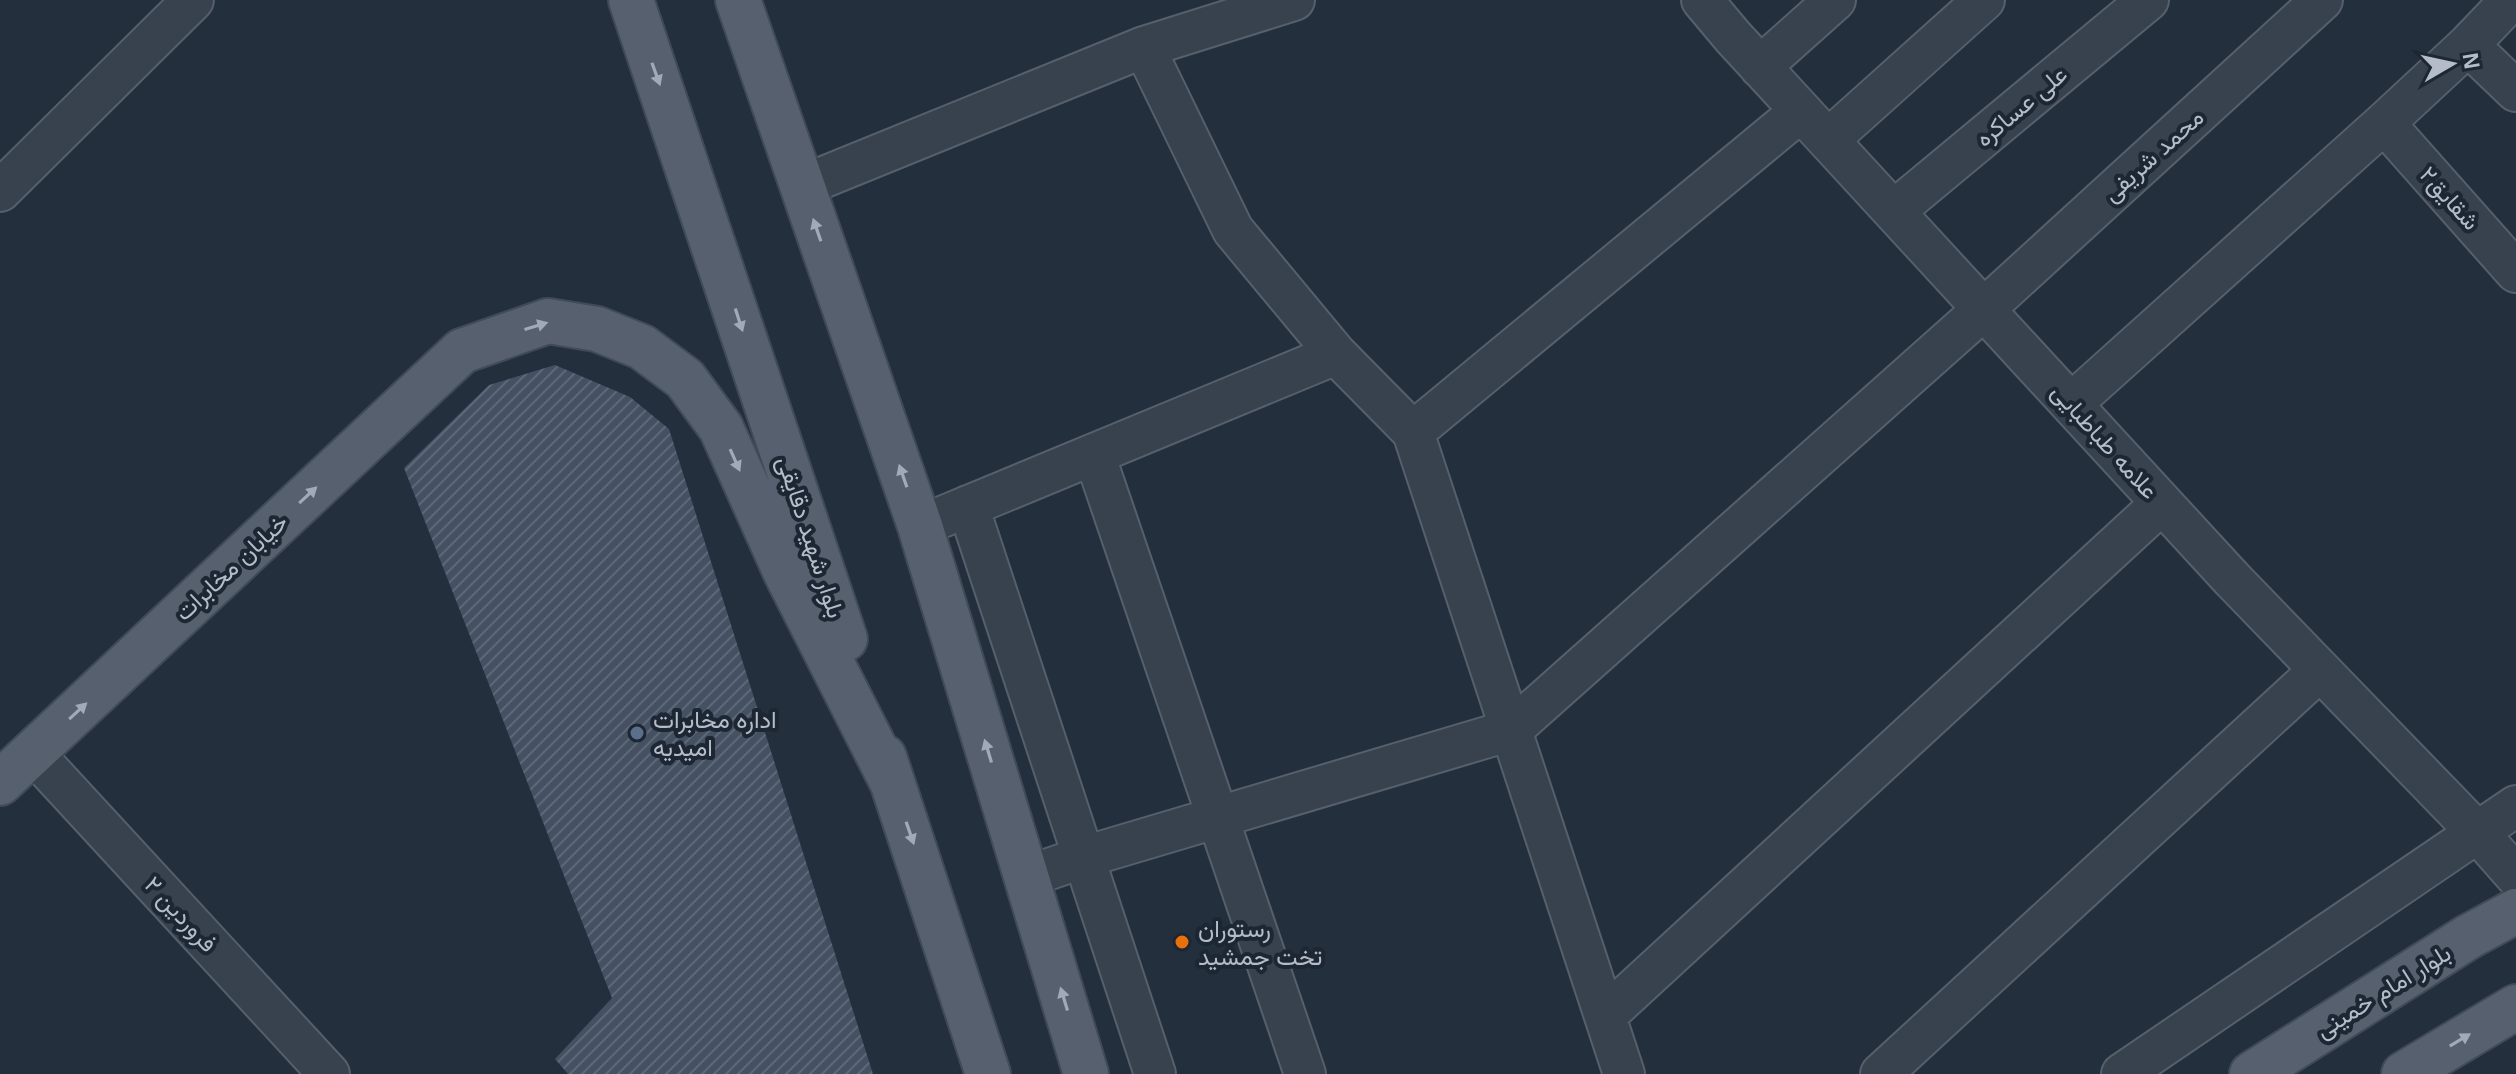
<svg xmlns="http://www.w3.org/2000/svg" width="2516" height="1074" font-family="Helvetica,Vazirmatn,sans-serif">
<defs>
<pattern id="building-hatch" width="6" height="6" patternUnits="userSpaceOnUse" patternTransform="scale(2)"><rect width="6" height="6" fill="#455162"/><path d="M-1 1l2-2M0 6l6-6M5 7l2-2" fill="none" stroke="#5d6877"/></pattern>
</defs>
<rect width="100%" height="100%" fill="#242f3e"/>
<!-- building -->
<path fill="url(#building-hatch)" d="M555 365 630 397 669 429 873 1074H568L555 1059 612 998 404 468 489 385Z"/>
<g fill="none" stroke-linecap="round" stroke-linejoin="round">
<defs>
<path id="minor" d="M1702 0 1733 37 2232 579 2478 833 2516 876
M2468 45 2516 91
M1144 47 1233 230 1336 354 1413 432 1624 1074
M1760 67 1835 0
M2384 123 2516 272
M1828 140 1984 0
M802 186 1144 47 1294 0
M0 191 193 0
M1894 211 2148 0
M2071 404 2384 123 2468 45 2511 0
M1413 432 1801 111
M1094 454 1305 1074
M968 506 1155 1074
M942 517 1336 354
M33 753 329 1074
M1026 877 1084 857 1511 730 1984 309 2322 0
M1605 1016 2162 503
M1881 1074 2320 670
M2122 1074 2516 806"/>
<path id="major" d="M631 0 845 639
M738 0 920 526 1086 1074
M884 757 988 1074
M0 783 462 351 548 321 597 329 642 347 685 379 721 428 786 573 893 784
M2252 1074 2468 937 2516 911
M2404 1074 2516 1007"/>
</defs>
<!-- minor casing -->
<use href="#minor" stroke="#565f6c" stroke-width="44"/>
<!-- major casing -->
<use href="#major" stroke="#414a57" stroke-width="48"/>
<!-- minor -->
<use href="#minor" stroke="#38414e" stroke-width="40"/>
<!-- major -->
<use href="#major" stroke="#56606e" stroke-width="44"/>
</g>
<!-- one-way arrows -->
<defs><path id="oneway-solid" d="M-6-.8H1V-3.2L6.5 0L1 3.2V.8H-6Z" transform="scale(2)"/></defs>
<g fill="#a1aab7">
<use href="#oneway-solid" transform="translate(656 74) rotate(70)"/>
<use href="#oneway-solid" transform="translate(817 230) rotate(-109)"/>
<use href="#oneway-solid" transform="translate(739 320) rotate(72)"/>
<use href="#oneway-solid" transform="translate(536 326) rotate(-17)"/>
<use href="#oneway-solid" transform="translate(735 460) rotate(66)"/>
<use href="#oneway-solid" transform="translate(903 476) rotate(-109)"/>
<use href="#oneway-solid" transform="translate(308 495) rotate(-43)"/>
<use href="#oneway-solid" transform="translate(78 711) rotate(-43)"/>
<use href="#oneway-solid" transform="translate(988 751) rotate(-107)"/>
<use href="#oneway-solid" transform="translate(910 833) rotate(71)"/>
<use href="#oneway-solid" transform="translate(1064 999) rotate(-107)"/>
<use href="#oneway-solid" transform="translate(2460 1040) rotate(-31)"/>
</g>
<!-- markers -->
<circle fill="#5c6f8a" stroke="#1d2633" stroke-width="3" cx="637" cy="733" r="8"/>
<circle fill="#e8710a" stroke="#1d2633" stroke-width="3" cx="1182" cy="942" r="8"/>
<g text-anchor="middle" dominant-baseline="central" stroke-width="8" stroke-linejoin="round" paint-order="stroke">
<!-- street labels -->
<g font-size="24" fill="#b4bcc9" stroke="#1d2633">
<text transform="translate(2021 106) rotate(-40)">علی عساکره</text>
<text transform="translate(2153 155) rotate(-42)">محمد شریفی</text>
<text transform="translate(2450 198) rotate(48)">شقایق۲</text>
<text transform="translate(2105 441) rotate(48)">علامه طباطبایی</text>
<text transform="translate(811 537) rotate(72)">بلوار شهید دقایقی</text>
<text transform="translate(231 567) rotate(-43)">خیابان مخابرات</text>
<text transform="translate(181 914) rotate(47)">فروردین ۲</text>
<text transform="translate(2383 991) rotate(-32)">بلوار امام خمینی</text>
</g>
<!-- poi labels -->
<g font-size="24" fill="#b4bcc9" stroke="#1d2633" text-anchor="start">
<text x="653" y="719">اداره مخابرات<tspan x="653" dy="28">امیدیه</tspan></text>
<text x="1198" y="928">رستوران<tspan x="1198" dy="28">تخت جمشید</tspan></text>
</g>
</g>
<!-- north arrow -->
<g transform="translate(2452 64) rotate(81)" stroke="#1d2633" stroke-width="6" paint-order="stroke">
<path d="M0-6L14 30L0 20L-14 30Z" fill="#b4bcc9"/>
<text y="-12" font-size="22" font-weight="bold" text-anchor="middle" fill="#b4bcc9">N</text>
</g>
</svg>
